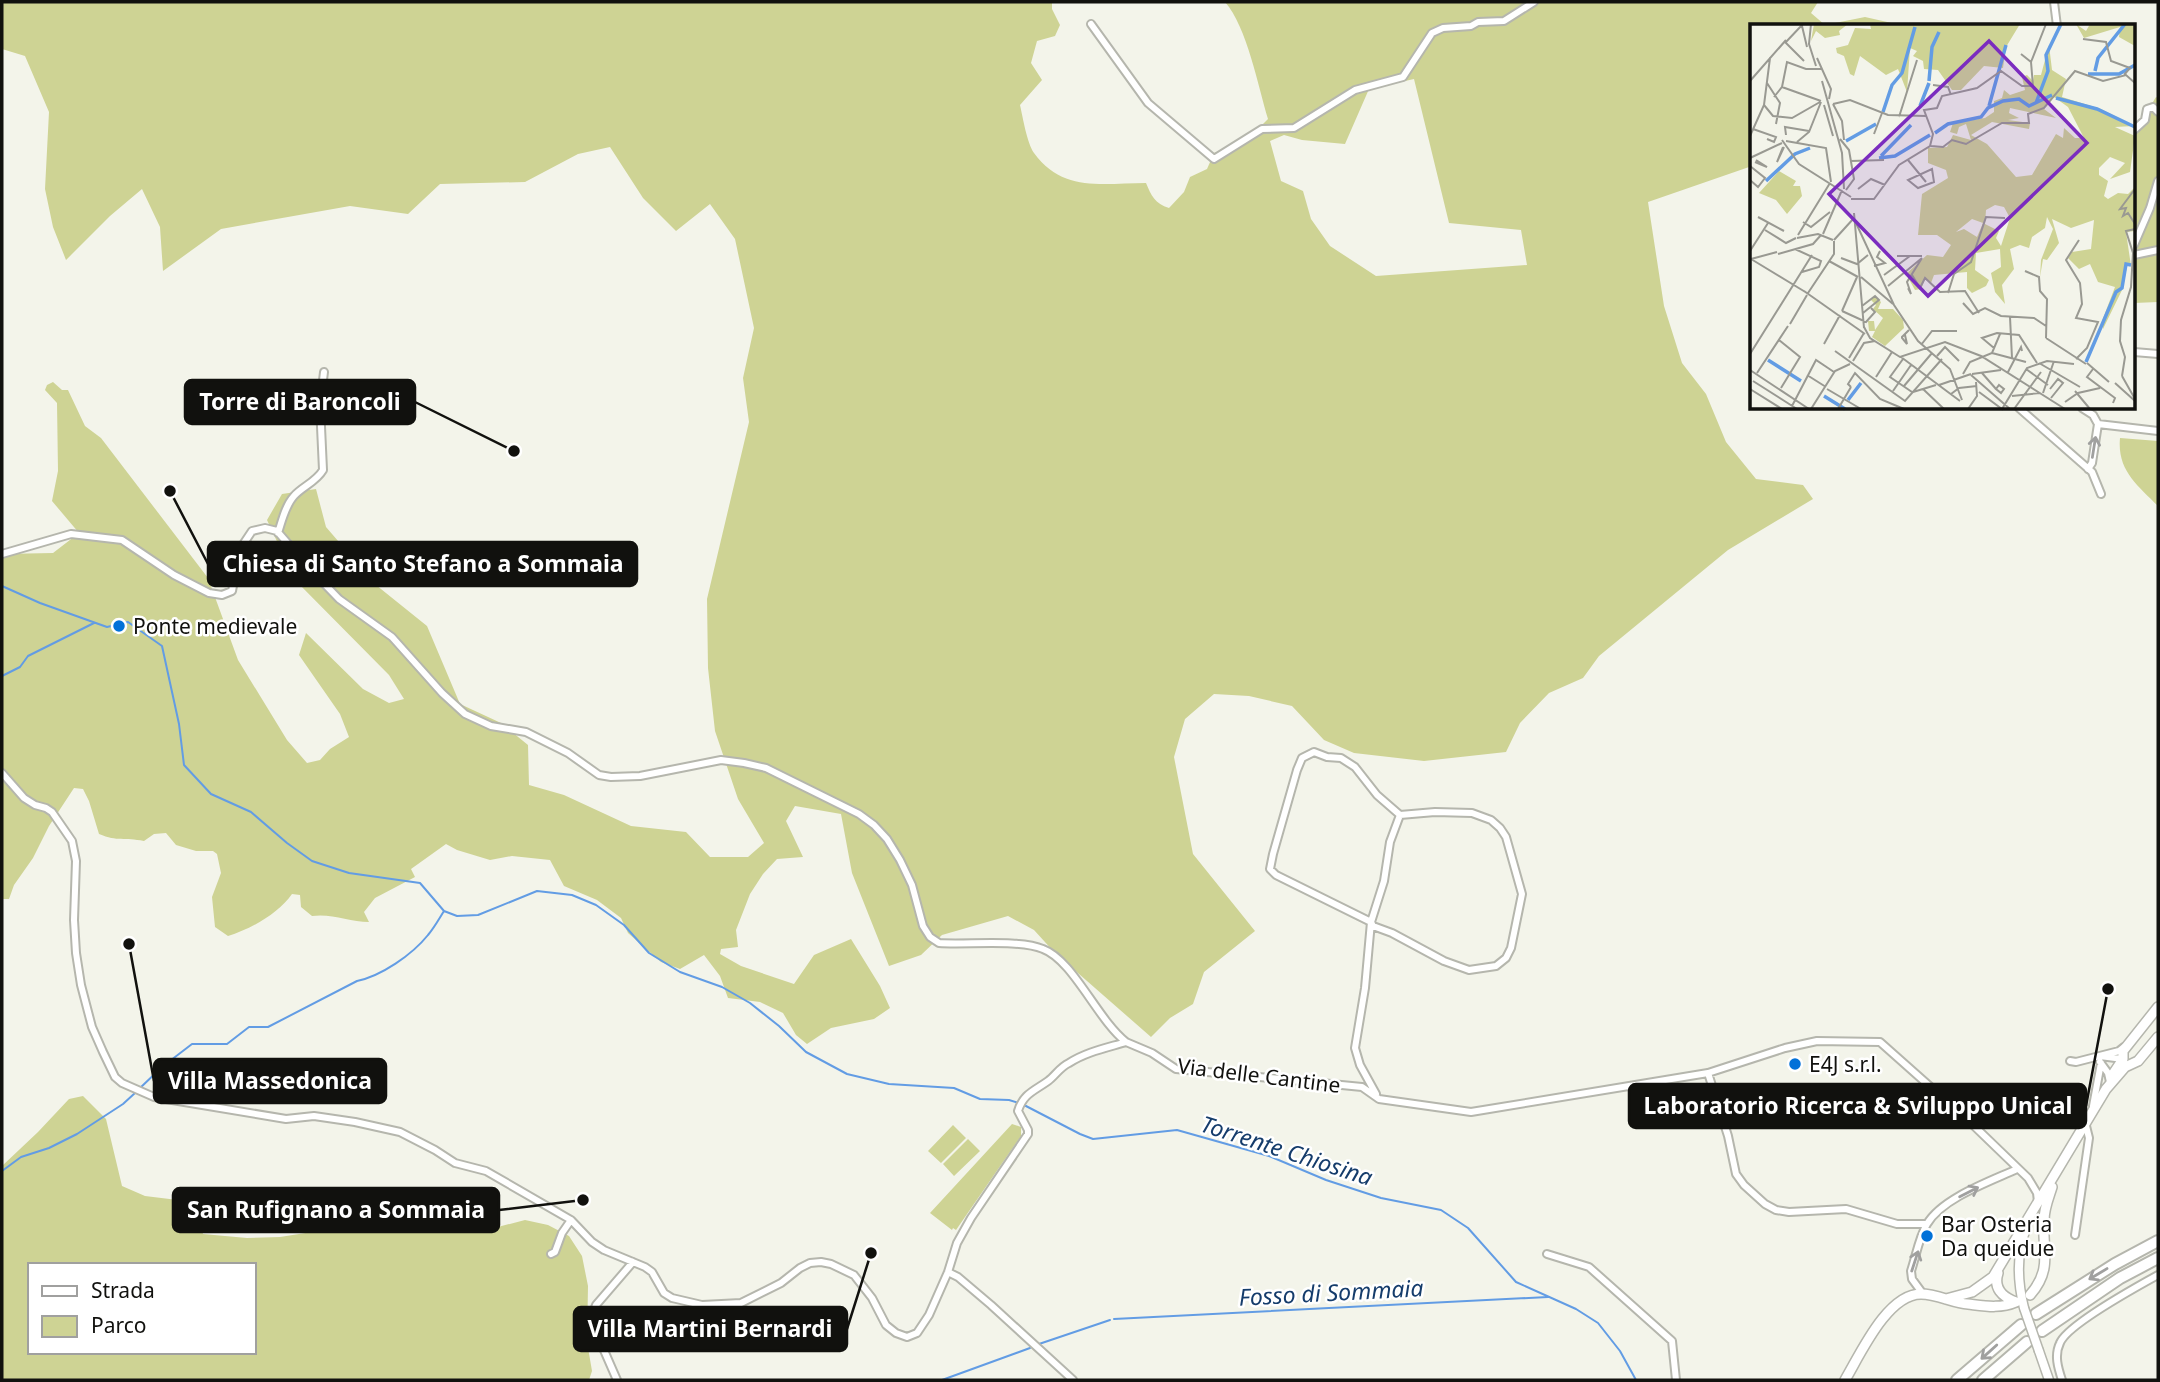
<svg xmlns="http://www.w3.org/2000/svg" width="2160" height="1382" font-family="'Noto Sans',sans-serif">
<rect width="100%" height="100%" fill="#f3f4ea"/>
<!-- green -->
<path fill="#ced394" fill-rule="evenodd" d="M2 2H1052V9L1060 25 1055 36 1037 41 1031 63 1042 80 1020 105C1023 118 1027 143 1034 153 1063 193 1103 183 1146 183 1151 195 1155 204 1169 208L1184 192 1190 177 1207 169 1214 153 1245 142 1268 119C1258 86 1247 27 1225 2H1818L1811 13 1825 25 1865 17 1905 26H1752V166L1648 202 1664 306 1682 363 1706 394 1726 442 1756 479 1803 485 1813 499 1728 550 1599 656 1583 678 1549 693 1520 723 1506 752 1424 761 1354 753 1324 740 1292 706 1249 696 1214 694 1185 719 1174 757 1193 854 1255 931 1204 972 1193 1004 1170 1018 1151 1037 1055 953 1034 930 1008 916 942 935 921 955 889 966 852 873 841 814 795 806 786 821 803 857 777 859 763 874 750 894 736 930 738 947 721 949 720 954 741 966 794 984 814 955 851 939 880 986 890 1008 874 1019 831 1028 807 1044 796 1035 783 1013 760 1002 728 998 720 976 704 955 680 969 661 962 628 933 621 918 597 900 564 886 550 860 512 856 490 860 457 850 446 844 411 869 415 877 375 898 364 912 369 922C350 922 331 913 312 916L301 907 300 895 292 894C279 913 251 929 228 936L215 927 212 897 221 873 217 854 213 851H196L176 845 166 833 154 834 144 841C124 837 118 842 99 834L89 801 83 789 74 788 49 826 33 858 14 885 9 899H2V554L53 553 79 533 52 501 58 471 57 403 45 390 47 385 53 382 62 390H68L85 426 101 438 208 578 238 660 287 740 307 763 320 760 330 749 349 737 340 714 299 655 306 633 363 689 389 703 404 699 389 675 295 580 267 520 282 494 316 489 326 527 376 585 427 626 460 704 501 723 528 745 529 785 564 795 631 826 686 832 710 857H748L764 843 738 799 715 731 708 668 707 599 749 422 743 378 754 328 735 239 710 204 676 231 643 198 610 147 578 154 525 182 440 184 408 214 350 206 221 229 163 271 160 227 142 189 110 216 66 260 53 227 45 189 49 112 25 56 2 49ZM1414 79 1449 223 1521 230 1527 265 1376 276 1330 246 1311 219 1303 191 1281 181 1270 141 1284 135 1302 140 1345 144 1369 89Z
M2156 97 2158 98V302L2134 303V123L2142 120Z
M2120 438 2158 441V506C2137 485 2117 470 2120 438Z
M83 1096 106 1119 122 1186 145 1196 194 1202 203 1234 247 1238 280 1237 445 1211 482 1227 494 1228 525 1220 548 1225 569 1236 582 1256 588 1286 587 1342 592 1371 589 1380H2V1166L38 1132 69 1099ZM30 1265H254V1352H30Z
M1012 1124 1021 1127V1136L956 1230 953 1228 952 1230 930 1213Z
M953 1125 966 1138 941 1163 928 1151Z
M968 1139 980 1151 954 1176 943 1164Z"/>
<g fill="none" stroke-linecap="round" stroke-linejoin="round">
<!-- stream -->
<path stroke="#629ce4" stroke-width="2" d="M2 586 40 603 107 627 128 622 162 646 179 724 184 765 211 794 251 812 287 843 312 861 349 873 420 883 444 911 457 916 478 915 537 891 572 895 596 905 624 925 649 953 680 972 722 987 750 1003 779 1026 806 1052 847 1074 889 1084 954 1088 980 1099 1009 1100 1019 1103
M2 676 20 667 28 656 94 623
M139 1089 162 1067 192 1044H227L249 1027H268L357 981C381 976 412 955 428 935 434 928 439 919 444 911
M1024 1105 1080 1134 1093 1139 1177 1130 1269 1156 1326 1180 1381 1198 1441 1210 1468 1228 1516 1282 1576 1309 1598 1323 1620 1351 1636 1380
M2 1171 21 1157 49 1148 77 1134 123 1104 135 1093
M1114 1319 1548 1297
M1039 1344 1110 1320
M942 1380 1030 1348"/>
<defs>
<path id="minor" d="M2054 2 2057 26
M1091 24 1148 103 1214 159 1262 129 1294 128 1355 90 1403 77 1432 33 1443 28 1471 26 1478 22 1504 21 1534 2
M2134 130 2145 120 2147 109 2153 107 2158 112
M2134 245 2150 208 2158 181
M2134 255 2158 250
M2134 352 2158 354
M2019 408 2092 472 2101 494
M2082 408 2093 415 2098 424 2158 431
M2088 469 2092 463 2098 424
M278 533C282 521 285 506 294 496 303 486 316 482 323 470L320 405 324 372
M2 554 71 534 122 540 174 575 209 593 222 595 232 591 240 549 252 531 265 528 277 531 310 569 339 599 392 637 442 693 465 714 491 726 526 732 568 753 599 775 611 777 640 776 721 760 744 763 766 768 859 814 874 825 887 839 900 860 912 885 923 926 930 937 939 943C966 945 1020 939 1043 949 1073 960 1097 1019 1126 1042
M1314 752 1327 757 1341 758 1355 767 1377 795 1400 815 1435 812 1472 813 1491 820 1500 828 1506 837 1522 894 1511 948 1506 958 1496 966 1469 970 1444 961 1392 933 1373 926 1371 922 1276 875 1270 869 1273 854 1297 770 1302 758Z
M2 773 24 798 35 805 46 808 52 812 72 841 76 861 74 920 76 953 81 985 92 1027 103 1052 115 1077 122 1083 154 1097 286 1119 314 1116 355 1122 400 1132 435 1150 455 1163 486 1171 571 1220 592 1242 604 1250 645 1267 652 1272 664 1293 672 1298 702 1305 741 1303 781 1283 800 1268 810 1263 821 1262 831 1264 854 1275 872 1298 886 1325 896 1333 907 1337 917 1333 929 1315 948 1272 957 1243 971 1218 1028 1134V1130L1018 1111C1023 1094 1034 1091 1048 1081 1055 1076 1060 1067 1069 1063 1086 1052 1106 1048 1126 1042L1152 1053 1176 1069 1362 1087 1379 1099 1471 1112 1708 1073 1785 1048 1817 1041 1880 1042 1970 1122 2028 1178 2037 1193 2038 1202
M2100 1056 2123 1059
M2070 1061 2076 1062 2119 1051 2124 1047
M2100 1062 2108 1073 2110 1082
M1708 1073 1728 1136 1736 1174 1744 1185 1765 1204 1776 1210 1789 1212 1846 1209 1897 1224H1926
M1376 1094 1360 1065 1355 1048 1365 988 1371 922 1384 881 1390 842 1400 815
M2093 1106 2101 1063
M2075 1235 2089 1138 2085 1122
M551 1254 555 1252 562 1233 571 1220
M1547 1254 1589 1267 1672 1341 1676 1380
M948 1272 958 1277 991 1305 1073 1380
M1923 1294 1912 1279 1911 1271C1916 1256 1919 1237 1927 1224 1942 1198 1991 1181 2017 1169
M617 1380 596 1332 592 1315 596 1305 633 1262
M2062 1380C2058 1368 2054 1355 2060 1343 2067 1325 2138 1286 2158 1275"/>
<path id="tertiary" d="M2024 1308C2017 1280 2016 1253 2027 1226
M2039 1351 2049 1380"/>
<path id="secondary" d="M2113 1074 2123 1059V1051L2158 1007
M1998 1273C1993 1288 2002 1297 2016 1302
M2030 1295C2053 1269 2042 1250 2044 1220 2044 1208 2049 1197 2052 1187
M1946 1299 1972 1292 1993 1277 2106 1089 2125 1067 2138 1061 2158 1037
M1845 1380C1860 1355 1887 1294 1921 1294 1937 1294 1953 1303 1968 1304 1985 1306 2000 1309 2016 1302"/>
<path id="motorway" d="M2036 1314 2115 1264 2158 1241
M2042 1331 2120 1278 2158 1258
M1957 1380 2021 1325
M1983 1380 2027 1342"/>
</defs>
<!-- minor casing -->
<use href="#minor" stroke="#b5b6ad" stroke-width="10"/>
<!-- tertiary casing -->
<use href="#tertiary" stroke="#b5b6ad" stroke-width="11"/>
<!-- secondary casing -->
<use href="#secondary" stroke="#b5b6ad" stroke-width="12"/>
<!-- motorway casing -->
<use href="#motorway" stroke="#b5b6ad" stroke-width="14"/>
<!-- minor -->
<use href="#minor" stroke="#fff" stroke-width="6"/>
<!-- tertiary -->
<use href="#tertiary" stroke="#fff" stroke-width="8"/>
<!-- secondary -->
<use href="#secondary" stroke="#fff" stroke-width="9"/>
<!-- motorway -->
<use href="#motorway" stroke="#fff" stroke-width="10"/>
<defs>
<path id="tertiary-bridge" d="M2024 1308 2039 1351"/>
</defs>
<!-- tertiary-bridge casing -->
<use href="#tertiary-bridge" stroke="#b5b6ad" stroke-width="11" stroke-linecap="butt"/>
<!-- tertiary-bridge -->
<use href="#tertiary-bridge" stroke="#fff" stroke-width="8"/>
</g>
<!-- one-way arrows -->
<defs><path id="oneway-shaft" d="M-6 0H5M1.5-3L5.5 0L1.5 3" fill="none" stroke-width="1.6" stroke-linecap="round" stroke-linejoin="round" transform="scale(1.75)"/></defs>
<g stroke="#a0a09f">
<use href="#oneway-shaft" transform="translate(2094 447) rotate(-81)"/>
<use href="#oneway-shaft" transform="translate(1969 1192) rotate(-27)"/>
<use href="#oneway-shaft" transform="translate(1915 1261) rotate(-72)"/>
<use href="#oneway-shaft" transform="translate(2098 1274) rotate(149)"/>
<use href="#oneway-shaft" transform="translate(1989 1352) rotate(138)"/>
</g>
<!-- markers -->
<g fill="#0171d8" stroke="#fff" stroke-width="2.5">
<circle cx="119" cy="626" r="7"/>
<circle cx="1795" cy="1064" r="7"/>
<circle cx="1927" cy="1236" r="7"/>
</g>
<g text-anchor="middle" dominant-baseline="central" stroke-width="5" stroke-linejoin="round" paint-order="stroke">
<!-- poi labels -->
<g font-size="21" fill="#11110e" stroke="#fff" text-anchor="start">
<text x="133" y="626">Ponte medievale</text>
<text x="1809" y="1064">E4J s.r.l.</text>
<text x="1941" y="1224">Bar Osteria<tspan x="1941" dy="24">Da queidue</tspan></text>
</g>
<!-- street labels -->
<g font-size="21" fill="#11110e" stroke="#fff">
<text transform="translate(1259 1075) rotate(7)">Via delle Cantine</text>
</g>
<!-- water labels -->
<g font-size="23" font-style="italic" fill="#153c6b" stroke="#fff">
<text transform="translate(1287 1150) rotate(18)">Torrente Chiosina</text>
<text transform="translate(1331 1292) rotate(-3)">Fosso di Sommaia</text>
</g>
</g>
<!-- overview -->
<g transform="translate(1750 24)">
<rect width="385" height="385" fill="#f3f4ea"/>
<path d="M64 0H98L89 7 90 11 75 14 66 7 61 17ZM120 0H270L256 23 253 44 234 42 211 66H202L188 46 174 45 173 37 163 32 167 27 160 24 157 68 148 45 136 51 110 32 104 52 100 50 94 32 87 29 86 24 98 21 105 4 121 5ZM326 0 336 7 340 0H385V22L369 13 370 3 334 14ZM299 21 302 46 316 55 312 73 351 85 384 102 365 103 385 112 380 148 360 155 375 139 360 133 349 144V151L358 157 354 172 358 175 368 169 378 170 385 163V207L376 208 381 242H377L373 264 353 305 352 297 365 263 348 258 340 240 329 245 318 234 322 228 341 225 344 196 321 204 302 195 309 219 297 236 293 235 290 253 291 236 303 205 297 193 295 204 282 213 279 224 270 221 260 225 264 245 252 261 255 280 245 268 241 249 251 243 250 225 226 229 225 246 239 256 236 262 222 269 217 264V248L184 251 181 259 175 255 171 265 165 266 156 250 177 231 193 233 201 221 187 211H168L172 170 198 154 196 146 178 139V124L197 123 203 111 221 116 216 100 209 103 207 110 200 108 203 99 235 94 244 88V77L252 74 254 66 260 71 275 66 272 53 277 51 283 57 284 51H291ZM304 73 318 83 334 114H325L314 104 313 114 306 110 282 151 266 153 237 120 221 111 242 98 279 105 280 99 258 96 269 94 259 89 260 84 306 94 294 85ZM245 181 254 183 260 194 251 222 246 214 249 207 235 200 236 186ZM222 195 233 199 227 213 214 205 206 208ZM29 147 46 157 43 162H50L52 172 37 190 26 176 9 169ZM125 272 131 278 128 285H143L153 296 154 304 135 322 122 313 125 307H119L118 297H124L125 306 133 294 123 285 126 281 121 276Z" fill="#ced394" fill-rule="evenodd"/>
<path fill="none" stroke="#629ce4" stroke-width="3.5" d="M345 47 348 34 375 0M338 50H369L385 41M179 57 182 23 189 8M306 74 347 85 385 103M286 79 298 47 296 31 311 0M170 82 179 59M239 82 256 21M133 88 142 61 152 49 165 3M185 109 198 100 231 93 238 84 253 77 269 75 279 82 302 71M96 117 126 100M131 132 161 101M129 134 145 132 180 111M16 157 45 130 60 124M18 336 51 357M336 338 366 268 372 264 376 240 381 241M74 372 95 385M98 376 111 359"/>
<path fill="none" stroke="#999992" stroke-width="2" d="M61 0 59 20 66 42M52 2 57 23M333 15 356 18 361 37 380 44 374 51M35 18 54 37M35 19 53 0M67 34 81 65 79 75M281 38 296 0M0 57 36 16M72 57 92 129 94 165M17 59 30 79 26 100M183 61 198 63 201 71M32 63 37 38 56 45H72M24 73 32 63 71 77M83 80 100 76 138 91 176 92M83 80 92 97 94 116M14 81 23 92 42 94 70 78M74 81 83 112M149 93 167 36M3 105 26 113 24 118 17 115M124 110 132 89M36 111 35 103 59 107M0 112 14 81 20 34M90 115 99 126 104 155 96 166M32 116 49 140 101 173M36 117 76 124 81 158M47 118 59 108 71 78M181 122 193 123 202 116 216 120 252 99H279L278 90 294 84 325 47 353 57 376 51 385 59M33 123 27 138 34 123M0 134 32 119M158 136 176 158M101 137 134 136M5 138 17 143 6 136M0 142 15 154 8 163 0 156M182 145 184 158 168 164 158 156ZM108 165 121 155 135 161M385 165 370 185 376 184 373 192 378 189 385 200M101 175H124L149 141 180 122 183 110 174 86 187 84 192 72 227 64 251 47 272 62H283L281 38 271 30M104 189 114 304M8 193 34 207M53 198 61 203 80 188M106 199 144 281 168 317 200 345 212 376M15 206 36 219 46 214M73 210 92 166M48 211 80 159M47 214 68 210 83 216M84 216 104 194M45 225 71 237 69 243 52 248M0 227 18 199M28 230 63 220 71 211M147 232H172M91 234 107 240 118 231M1 235 57 269M1 235 27 228M79 237 108 253M124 242 135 239 127 233 130 227M275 247 289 253 290 267 297 275 296 314M134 251 160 232M162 251 170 264 175 254 190 268 215 267 229 289M111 253 143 280M138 262 172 234M158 264 161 270 157 258 172 234M54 267 115 310M58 269 84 230V217M198 269 204 250 221 238 236 193 255 194M213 279 223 290 235 284 251 292 284 294 296 302M112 282 125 272 129 276 113 289M92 287 116 298 125 288 121 284M92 287 107 253M260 293 262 334M40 300 57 271M114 303 120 314 150 333 195 318 231 332 315 385M155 311 157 320 152 314V313L159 306M296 314 336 340M29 316 50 333 31 364M74 320 90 291M171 321 182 307H207M244 324 232 314 247 309 269 311 287 339M85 327 155 377 192 335M242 329 276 338M0 330 62 231M187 332 195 323 209 337M151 333 210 377M99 334 114 309M153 335 140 353 162 368M326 335 337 324 348 298 326 294 332 280 330 259 316 236 329 216M103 337 114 319 125 317M289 339 330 363M337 339 359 358M276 345 298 361M343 345 337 353 365 374 363 379M0 346 59 385M258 348 271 323 272 327M7 349 38 302M232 349 246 365M213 350 220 338 242 329 250 310M222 350 251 346M57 351 76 363M221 351 260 385M372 352 375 333 370 317 371 296 381 263 383 229 376 207 385 205M372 352 385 375M126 353 142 328M3 357 47 385M365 359 385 377M189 361 221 350M249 361 254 365 251 369 246 365ZM154 362 182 329M101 363 98 360 105 349 130 375 154 385M0 365 32 385M77 365 111 385M173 365 194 385M300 365 308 355 313 359 301 374M143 367 161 341M325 367 340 385M163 368 186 361M229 368 252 385 277 344 297 337 324 340M293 369 304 337M201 370 209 364 227 362M262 372 290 369M315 378 328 369 350 364M42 382 66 336 84 348M61 385 85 347 100 340M88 385 101 363M218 385 227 372 226 358M264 385 291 348"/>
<path fill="#7b2cbf" fill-opacity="0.15" stroke="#7b2cbf" stroke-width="3.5" d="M239 17 337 119 178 272 79 170Z"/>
<rect width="385" height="385" fill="none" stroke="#11110e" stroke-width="3.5"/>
</g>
<!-- callouts -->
<path fill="none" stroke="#11110e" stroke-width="2.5" d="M514 451L415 402M170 491L208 564M129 944L154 1081M2108 989L2086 1106M583 1200L499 1210M871 1253L847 1329"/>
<g fill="#11110e" stroke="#fff" stroke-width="2.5">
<circle cx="514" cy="451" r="7"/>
<circle cx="170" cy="491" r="7"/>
<circle cx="129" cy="944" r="7"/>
<circle cx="2108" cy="989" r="7"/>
<circle cx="583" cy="1200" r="7"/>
<circle cx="871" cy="1253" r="7"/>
</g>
<g fill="#11110e" stroke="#11110e" stroke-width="2.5">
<rect x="185" y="380" width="230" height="44" rx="7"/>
<rect x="208" y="542" width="429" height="44" rx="7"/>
<rect x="154" y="1059" width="232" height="44" rx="7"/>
<rect x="1629" y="1084" width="457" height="44" rx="7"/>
<rect x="173" y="1188" width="326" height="44" rx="7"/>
<rect x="574" y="1307" width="273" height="44" rx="7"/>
</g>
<g font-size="23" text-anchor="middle" font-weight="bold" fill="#fff">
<text x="300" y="410">Torre di Baroncoli</text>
<text x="423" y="572">Chiesa di Santo Stefano a Sommaia</text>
<text x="270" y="1089">Villa Massedonica</text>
<text x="1858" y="1114">Laboratorio Ricerca &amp; Sviluppo Unical</text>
<text x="336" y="1218">San Rufignano a Sommaia</text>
<text x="710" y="1337">Villa Martini Bernardi</text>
</g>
<!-- border -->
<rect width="2160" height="1382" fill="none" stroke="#11110e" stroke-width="7"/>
<!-- legend -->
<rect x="28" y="1263" width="228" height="91" fill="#ffffff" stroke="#a0a09f" stroke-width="2"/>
<rect x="42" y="1286" width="35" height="10" fill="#ffffff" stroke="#a0a09f" stroke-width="2"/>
<text x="91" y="1298" font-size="21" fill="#11110e">Strada</text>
<rect x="42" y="1316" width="35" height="21" fill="#ced394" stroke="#a0a09f" stroke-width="2"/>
<text x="91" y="1333" font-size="21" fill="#11110e">Parco</text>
</svg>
